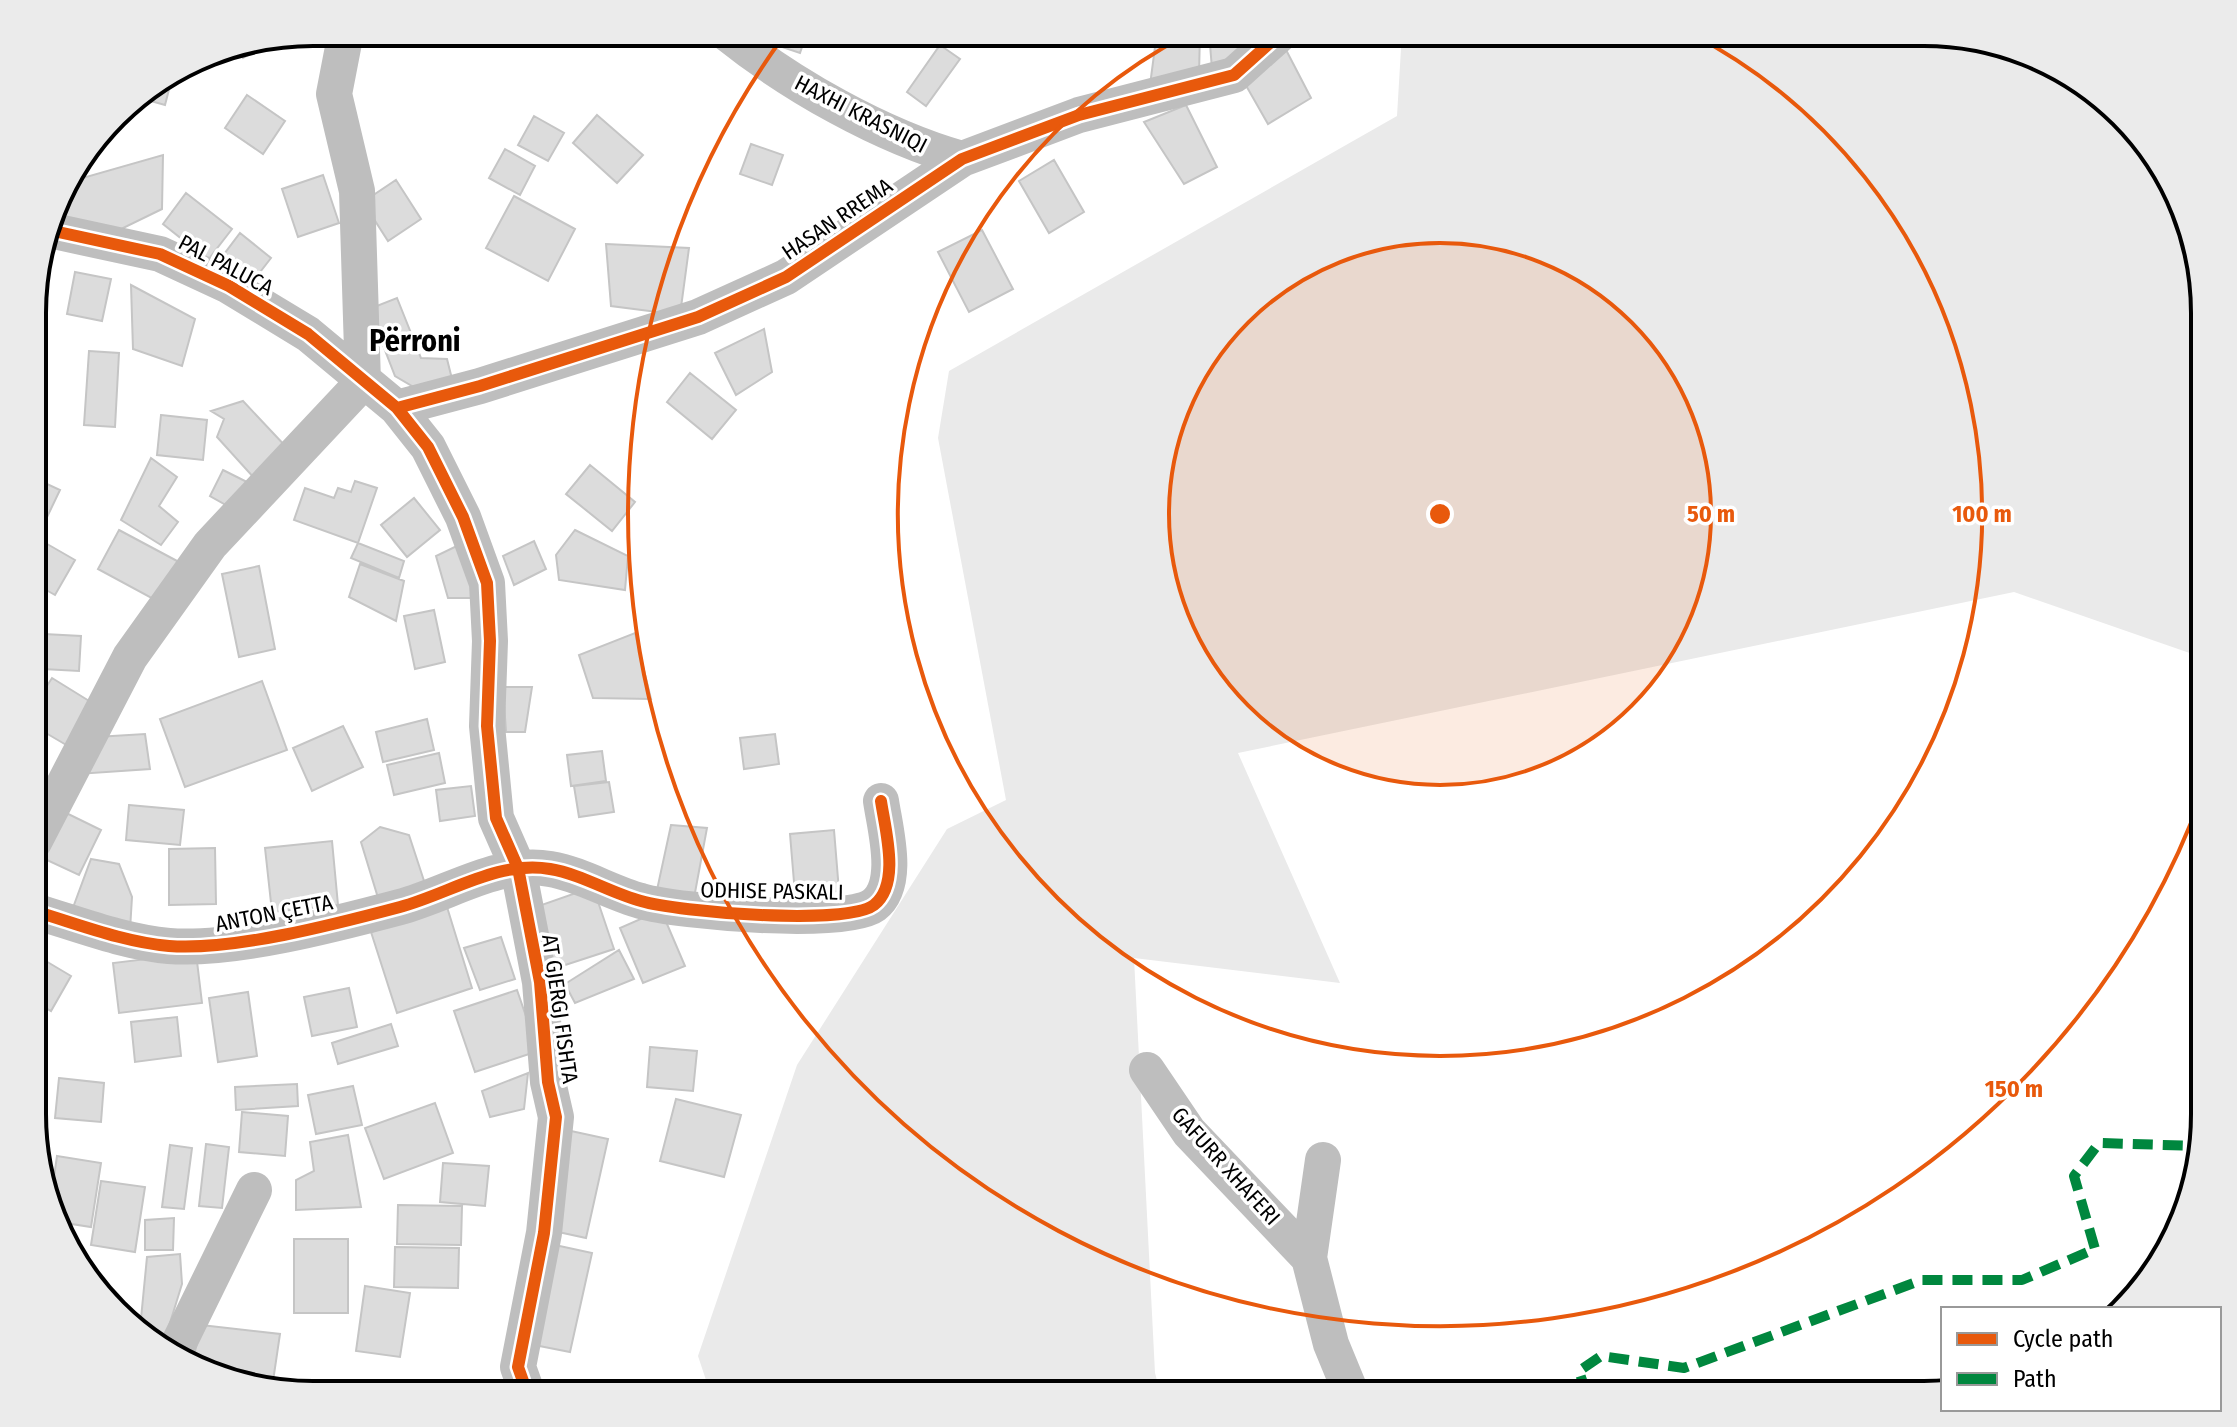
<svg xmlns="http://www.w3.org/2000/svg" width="2237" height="1427" font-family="'Fira Sans Condensed',sans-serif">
<rect width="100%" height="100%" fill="#fff"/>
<!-- green -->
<path fill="#eaeaea" d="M1402 32H1924L2014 47 2080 80 2168 173 2204 295V658L2014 592 1238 753 1340 983 1134 958 1155 1373 1161 1395H711L698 1356 797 1065 947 829 1006 800 938 438 949 371 1397 116Z"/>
<!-- building -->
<path fill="#dcdcdc" stroke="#c5c5c5" stroke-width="2" d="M378 32H436V44L377 43Z
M771 32H807L800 53 767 42Z
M1157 32H1200L1199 75 1150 85Z
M1209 32H1266L1212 69Z
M278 39 243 58 237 47Z
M940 45 960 59 926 106 907 92Z
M1284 46 1311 98 1268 124 1244 82Z
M173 74 165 105 136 97Z
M247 95 285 121 263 154 225 128Z
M1186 105 1217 167 1184 184 1144 122Z
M597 115 643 155 617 183 573 143Z
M534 116 564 133 548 161 518 145Z
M751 144 783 155 772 185 740 174Z
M505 149 535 166 520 195 489 178Z
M163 155 162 209 111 234 53 217 65 183Z
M1054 160 1084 212 1049 233 1019 181Z
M323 175 339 223 298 237 282 189Z
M396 180 421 219 388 241 363 202Z
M186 193 232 229 208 260 163 224Z
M514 196 575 229 548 281 486 248Z
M982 230 1013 289 969 312 938 252Z
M240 233 271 258 246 290 215 266Z
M606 244 689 248 680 315 611 306Z
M75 272 111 279 102 321 67 314Z
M131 285 195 319 182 366 133 349Z
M397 298 421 358 447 359 454 387 412 386 395 376 369 309Z
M764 329 772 372 736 395 715 353Z
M89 351 119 353 115 427 84 425Z
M690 373 736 410 712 439 667 402Z
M34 398 44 399 43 420H34Z
M243 401 289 450 256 480 217 437 224 419 211 411Z
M161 415 207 420 203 460 157 455Z
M151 458 177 477 159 506 178 522 161 545 121 520Z
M590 465 635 502 612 531 566 494Z
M223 470 247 482 233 509 210 496Z
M34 478 60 490 38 536 34 534Z
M355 481 377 488 358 543 294 520 305 488 334 498 338 488 351 492Z
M414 498 440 530 407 557 381 525Z
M119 530 179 562 157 601 98 569Z
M575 530 628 556 625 590 559 580 556 555Z
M35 537 75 560 55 595 34 583Z
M534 541 546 569 514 585 503 556Z
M358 543 404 561 399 578 351 558Z
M463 543 476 598H448L436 556Z
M360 564 404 581 396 621 349 597Z
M259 566 275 649 239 657 222 574Z
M434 610 445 662 415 669 404 616Z
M635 633 651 699 593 698 579 655Z
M44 634 81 636 79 671 43 669Z
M52 678 94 704 68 746 34 726V706Z
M262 681 287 750 185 787 160 719Z
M503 687H532L525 732H506Z
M427 719 434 750 383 762 376 732Z
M343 726 363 767 312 791 293 748Z
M145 734 150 769 78 774 96 737Z
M775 734 779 764 744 769 740 738Z
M602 751 606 781 571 786 567 755Z
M439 753 445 783 394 795 387 765Z
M609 782 614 812 579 817 574 786Z
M471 786 475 816 440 821 436 790Z
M129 805 184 810 180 845 126 840Z
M56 808 101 830 79 875 34 854Z
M671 825 707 828 694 898 657 890Z
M380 827 409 835 427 890 379 901 361 842Z
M834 830 839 891 795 894 790 834Z
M332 841 338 905 272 912 265 848Z
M215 848 216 904 169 905V849Z
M91 859 119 864 132 897 130 930 71 913Z
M593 887 614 949 550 970 530 909Z
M447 907 472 988 397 1013 371 932Z
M661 910 685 966 643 983 620 928Z
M501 937 515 979 480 990 464 948Z
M619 950 634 979 575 1003 565 984Z
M196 953 202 1003 119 1013 113 963Z
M34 954 71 976 51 1011 34 1001Z
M349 988 357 1027 312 1036 304 997Z
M517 990 538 1051 475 1072 454 1011Z
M248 992 257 1056 218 1062 209 998Z
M177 1017 181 1056 135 1062 131 1022Z
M391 1024 398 1046 338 1064 332 1043Z
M650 1047 697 1051 693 1091 647 1087Z
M528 1073 524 1109 490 1117 482 1091Z
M59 1078 104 1083 101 1122 55 1118Z
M297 1084 298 1106 236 1110 235 1087Z
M353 1086 362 1125 316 1134 308 1095Z
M676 1099 741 1115 724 1177 660 1161Z
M435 1103 453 1153 384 1179 365 1128Z
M242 1112 288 1116 285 1156 239 1152Z
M571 1131 608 1139 586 1238 549 1230Z
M348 1135 361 1207 296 1210V1180L314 1171 310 1142Z
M206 1144 229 1147 222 1208 199 1206Z
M170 1145 192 1148 184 1209 162 1207Z
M57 1156 101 1163 91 1227 59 1222 51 1198Z
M443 1163 489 1166 485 1206 440 1202Z
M101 1181 145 1187 135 1252 91 1245Z
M398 1205 462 1206 461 1245 397 1244Z
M174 1218 173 1250H145V1220Z
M294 1239H348V1313H294Z
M555 1245 592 1253 570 1352 534 1345Z
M395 1247 459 1248 458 1288 394 1287Z
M180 1254 182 1284 165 1339H149L140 1329 147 1257Z
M365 1286 410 1293 400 1357 356 1351Z
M201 1325 280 1334 272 1388 223 1380 192 1365Z"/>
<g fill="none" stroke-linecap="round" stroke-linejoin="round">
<!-- lane -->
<path stroke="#bebebe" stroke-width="18" d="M65 1239 82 1268"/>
<!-- street -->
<path stroke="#bebebe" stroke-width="36" d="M346 32 334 94 357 191 363 382
M725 32C791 85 881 136 962 159
M49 230 160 254 229 286 308 334 397 408 428 447 463 517 487 583 490 641 487 726 496 818 518 868 540 982 548 1082 556 1117 544 1233 518 1367 528 1395
M397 408 480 386 698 317 786 277 962 159 1079 115 1234 75 1282 32
M34 842 130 657 210 545 363 382
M34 911C78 924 123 942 169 946 233 951 336 924 400 907 449 894 498 860 550 869 581 874 611 893 641 901 678 912 846 926 874 905 901 884 885 829 881 801
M1147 1070 1189 1132 1309 1258 1331 1344 1352 1395
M1309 1258 1323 1160
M173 1355 254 1190"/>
<!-- quiet -->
<path stroke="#00873e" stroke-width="10" stroke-dasharray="20 10" stroke-linecap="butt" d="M1587 1395 1579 1371 1601 1356 1684 1368 1922 1280H2022L2095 1249 2074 1176 2099 1143 2200 1146"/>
<defs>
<path id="cycleway" d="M49 230 160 254 229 286 308 334 397 408 428 447 463 517 487 583 490 641 487 726 496 818 518 868 540 982 548 1082 556 1117 544 1233 518 1367 528 1395
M397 408 480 386 698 317 786 277 962 159 1079 115 1234 75 1282 32
M34 911C78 924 123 942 169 946 233 951 336 924 400 907 449 894 498 860 550 869 581 874 611 893 641 901 678 912 846 926 874 905 901 884 885 829 881 801"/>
</defs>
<!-- cycleway casing -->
<use href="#cycleway" stroke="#fff" stroke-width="17"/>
<!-- cycleway -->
<use href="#cycleway" stroke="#e8590c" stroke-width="12"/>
</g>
<!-- distance rings -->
<circle cx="1440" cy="514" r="271" fill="#e8590c" fill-opacity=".12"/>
<g fill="none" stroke="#e8590c" stroke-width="4">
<circle cx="1440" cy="514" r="271"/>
<path d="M1690 33A542 542 0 1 1 1190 33"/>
<path d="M2203 792A812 812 0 1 1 783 37"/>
</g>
<g text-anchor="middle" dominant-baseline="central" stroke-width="7" stroke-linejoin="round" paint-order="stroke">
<!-- street labels -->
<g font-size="22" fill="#000" stroke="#fff">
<text transform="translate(861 114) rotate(27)">HAXHI KRASNIQI</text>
<text transform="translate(837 219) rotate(-34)">HASAN RREMA</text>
<text transform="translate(226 265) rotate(28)">PAL PALUCA</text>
<text transform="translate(772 891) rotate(1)">ODHISE PASKALI</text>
<text transform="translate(274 913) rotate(-11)">ANTON ÇETTA</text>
<text transform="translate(560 1009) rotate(82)">AT GJERGJ FISHTA</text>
<text transform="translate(1226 1166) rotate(48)">GAFURR XHAFERI</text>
</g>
<!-- district labels -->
<g font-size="30" font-weight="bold" fill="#000" stroke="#fff">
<text x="415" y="341">Përroni</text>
</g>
</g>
<!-- crop -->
<path d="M0 0H2237V1427H0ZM313 46H1924A267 267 0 0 1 2191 313V1114A267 267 0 0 1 1924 1381H313A267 267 0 0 1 46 1114V313A267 267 0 0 1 313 46Z" fill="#ebebeb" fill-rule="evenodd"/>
<path fill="none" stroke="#000" stroke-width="4" d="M313 46H1924A267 267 0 0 1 2191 313V1114A267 267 0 0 1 1924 1381H313A267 267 0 0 1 46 1114V313A267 267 0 0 1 313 46Z"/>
<circle cx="1440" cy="514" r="12" fill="#e8590c" stroke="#fff" stroke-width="4"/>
<g font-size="24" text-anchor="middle" font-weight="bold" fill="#e8590c" stroke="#fff" stroke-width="7" stroke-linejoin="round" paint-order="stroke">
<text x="1711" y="522">50 m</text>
<text x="1982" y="522">100 m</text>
<text x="2014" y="1097">150 m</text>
</g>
<!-- legend -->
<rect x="1941" y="1307" width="280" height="104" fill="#ffffff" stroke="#999999" stroke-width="2"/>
<rect x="1957" y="1333" width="40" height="12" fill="#e8590c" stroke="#999999" stroke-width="2"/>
<text x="2013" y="1347" font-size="24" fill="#000000">Cycle path</text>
<rect x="1957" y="1373" width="40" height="12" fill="#00873e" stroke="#999999" stroke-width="2"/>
<text x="2013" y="1387" font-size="24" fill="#000000">Path</text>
</svg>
